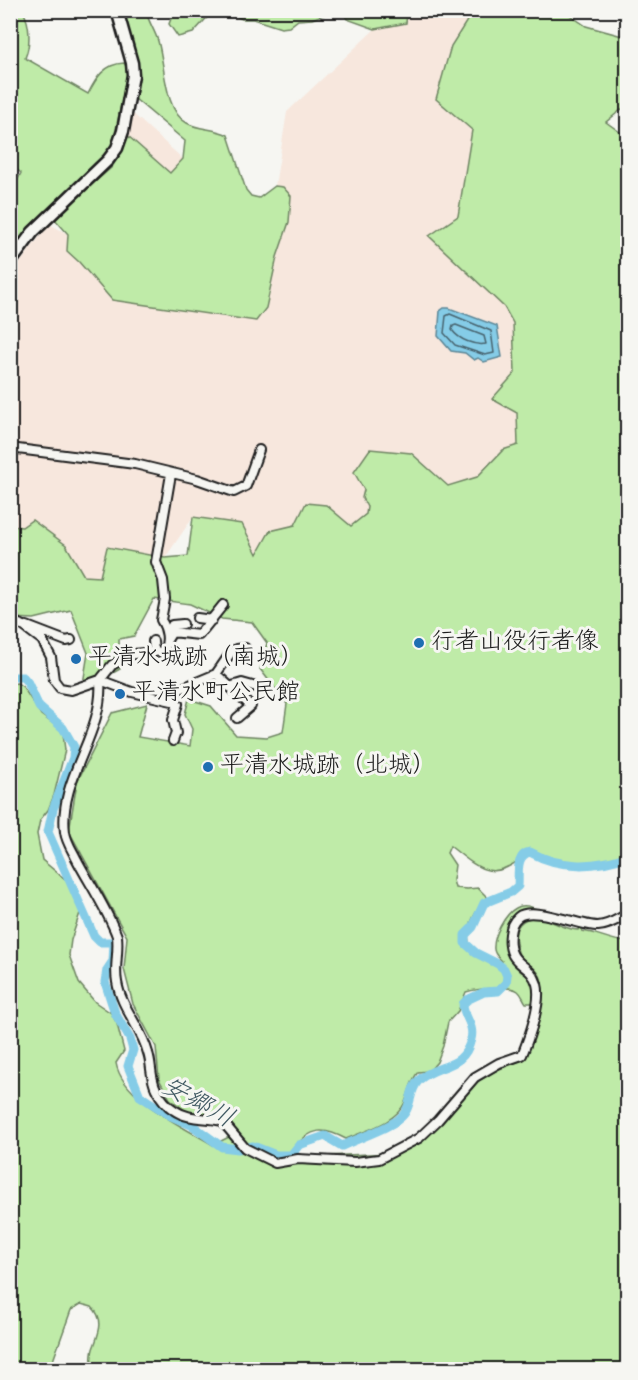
<svg xmlns="http://www.w3.org/2000/svg" width="638" height="1380" font-family="Dekko,'Klee One',sans-serif">
<rect width="100%" height="100%" fill="#f6f6f2"/>
<filter id="ink" filterUnits="userSpaceOnUse"><feTurbulence type="fractalNoise" baseFrequency=".0167" numOctaves="2"/><feDisplacementMap in="SourceGraphic" scale="12" xChannelSelector="R" yChannelSelector="G"/><feConvolveMatrix kernelMatrix="1 2 1 2 8 2 1 2 1" color-interpolation-filters="sRGB"/></filter>
<g filter="url(#ink)">
<!-- built -->
<path fill="#f7e7dd" d="M407 11H473L451 46 472 129 458 216 429 236 504 307 513 324 518 445 503 450 477 477 448 486 411 453 364 490 362 498 367 507 366 514 351 526 326 505 295 525 270 531 257 555 193 517 165 558 107 547 100 577 83 576 66 545 32 520 22 527 11 525 10 276 49 224 68 234 67 251 79 262 277 257 289 222 283 188 275 186 287 112 375 29 405 23Z
M130 111 183 159 170 173 127 135Z"/>
<!-- green -->
<path fill="#bfeba8" stroke="#6e8462" stroke-width="1.5" d="M11 11H23C30 24 31 44 25 58L88 94C96 78 104 64 124 63L128 70 113 144 108 156 11 252V193L21 173 11 165Z
M119 11H146C148 21 155 31 158 41 165 64 164 111 187 123 199 130 213 128 228 135L246 190 251 196 259 198 275 186 283 187 291 196 289 222 277 257 266 308 256 321 112 300 79 262 67 251 68 234 54 218 112 167 121 152 127 135 170 173 183 159 185 141 134 98Z
M174 11V10L213 11 193 33 178 37 169 24Z
M225 11H330L329 13 312 19 298 20 289 27 281 28 253 19H242Z
M343 11H407L406 23 375 29 347 19Z
M473 11H564L586 26 626 37 627 35V105L606 122 628 138 627 853C590 868 566 862 528 853 493 883 481 871 450 846L447 853 455 865 453 880 455 888 467 889 478 888 487 897C475 911 463 931 471 950L500 968 502 961C498 957 494 954 494 949 493 936 505 914 516 908 524 903 532 907 539 910L528 909 517 914C507 935 500 952 520 971 525 975 532 976 534 983 536 988 534 997 534 1003H526C523 999 522 994 518 991 510 985 476 989 466 992L458 1011 448 1022 443 1046 437 1062 429 1071 418 1072C410 1082 410 1091 405 1102 396 1123 366 1130 346 1139 324 1127 311 1127 294 1148L301 1157 392 1153 426 1133 467 1088 497 1070 525 1059C533 1035 545 1009 542 983 541 969 527 965 520 956 517 952 517 947 516 943 513 927 522 916 539 918 552 920 564 929 578 930L579 928 576 927V925L582 926V931C598 933 611 941 627 942V1369H91C92 1363 91 1356 93 1349 98 1334 106 1321 92 1307L81 1304 71 1310 50 1369H11V684L17 683 23 687 41 715 59 728 63 734 65 750 54 795 48 810 40 820 37 834 42 860 66 880 81 910 71 940 69 955 79 983 95 1002 111 1013 117 1024 124 1051 116 1063C122 1099 184 1127 213 1145L231 1136 226 1116 189 1113 170 1099 159 1079 156 1047 133 1004 124 969 127 937 69 831 77 782 112 713 147 704 138 737 190 746 192 729 185 714 189 699 211 706 236 735 267 737 283 732 287 704 260 669 267 643 252 622 222 619 190 604 154 599 134 636 119 639 120 669 82 690 88 653 71 610 34 619 11 618V526L22 527 32 520 66 545 84 576 100 577 107 547 165 558 188 556 193 517 242 524 257 554 270 531 295 525 306 503 326 505 351 526 366 514 367 507 362 498 364 490 354 472 370 449 411 453 448 486 477 477 503 450 518 445 517 413 492 399 515 373 513 323 504 307 429 236 458 216 472 130 436 99 451 46Z"/>
<!-- water -->
<path fill="#85cce7" stroke="#5b8696" stroke-width="1.5" d="M444 308H449L497 326 502 357 484 362 478 358 474 360 465 353 451 351 438 336 440 311Z"/>
<g fill="none" stroke-linecap="round" stroke-linejoin="round">
<!-- shore -->
<path stroke="#46626d" stroke-width="1.5" d="M450 314 491 331 494 353 485 355 455 345 444 333 446 316Z
M456 325 484 336 486 344C475 346 459 340 452 330L453 326Z"/>
<!-- river -->
<path stroke="#85cce7" stroke-width="9" d="M10 677H23L28 683 39 707 63 728 74 747 73 758 53 809 48 832 94 936 100 942H114L113 961 107 970 105 982 115 1013 130 1039 133 1050 128 1066 140 1096 171 1116 193 1126 222 1147 238 1149 253 1146 276 1155H291L299 1145 325 1136 342 1146C358 1138 394 1127 404 1114 412 1104 409 1090 419 1080 438 1063 464 1070 471 1039 475 1025 463 1016 463 1004L467 1000 484 992 498 991 506 983 507 976 504 969 498 964 476 953 465 943V935L473 927 484 903 511 892 518 886C519 874 515 855 530 852 560 869 596 868 628 856"/>
<defs>
<path id="minor" d="M10 448 135 464 197 479 234 492 246 486 259 450
M197 618 212 620
M10 621 22 625 42 640 51 657 54 680 60 688 71 690 100 680 112 665 126 657 134 654 164 651C169 641 167 629 161 620L165 599 163 580 156 562 171 474
M27 626 66 641 71 640
M170 634 172 625 183 624
M167 640 172 632 199 635 223 605
M153 641 154 652
M216 674 232 651 236 649 245 648
M100 680C105 733 58 778 65 832 66 841 72 850 76 858 89 883 107 909 117 936 119 953 114 966 117 982 121 1008 142 1028 148 1053 152 1065 150 1077 156 1089 160 1097 166 1105 174 1110 188 1120 206 1117 222 1121L245 1148 275 1163 298 1159 355 1162 379 1159 419 1138 438 1120 475 1077 499 1063 522 1055C529 1038 542 1002 537 984 531 962 506 967 510 934 511 927 512 922 518 917 532 905 579 926 598 926 611 925 617 919 628 914
M100 680 132 692 172 701 180 689 216 674 251 706 237 718
M229 687 242 683 267 690
M172 701 178 704 173 720 176 733 173 741"/>
<path id="highway" d="M10 263 33 232 108 160 117 148 123 131 133 75 132 63 117 10"/>
</defs>
<!-- minor casing -->
<use href="#minor" stroke="#1c1c1c" stroke-width="12"/>
<!-- highway casing -->
<use href="#highway" stroke="#1c1c1c" stroke-width="15"/>
<!-- minor -->
<use href="#minor" stroke="#f6f6f2" stroke-width="8"/>
<!-- highway -->
<use href="#highway" stroke="#f6f6f2" stroke-width="10"/>
</g>
</g>
<!-- markers -->
<g fill="#1f6fb2" stroke="#f6f6f2" stroke-width="2">
<circle cx="419" cy="643" r="6"/>
<circle cx="76" cy="659" r="6"/>
<circle cx="120" cy="694" r="6"/>
<circle cx="208" cy="767" r="6"/>
</g>
<g text-anchor="middle" dominant-baseline="central" stroke-width="6" stroke-linejoin="round" paint-order="stroke">
<!-- poi labels -->
<g font-size="24" fill="#1c1c1c" stroke="#f6f6f2" text-anchor="start">
<text x="431" y="643">行者山役行者像</text>
<text x="88" y="659">平清水城跡（南城）</text>
<text x="132" y="694">平清水町公民館</text>
<text x="220" y="767">平清水城跡（北城）</text>
</g>
<!-- water labels -->
<g font-size="26" font-style="italic" fill="#415a63" stroke="#f6f6f2">
<text transform="translate(197 1104) rotate(29)">安郷川</text>
</g>
</g>
<!-- margin -->
<rect width="638" height="1380" fill="none" stroke="#f6f6f2" stroke-width="36"/>
<rect x="18" y="18" width="602" height="1344" fill="none" stroke="#1c1c1c" stroke-width="2" filter="url(#ink)"/>
</svg>
